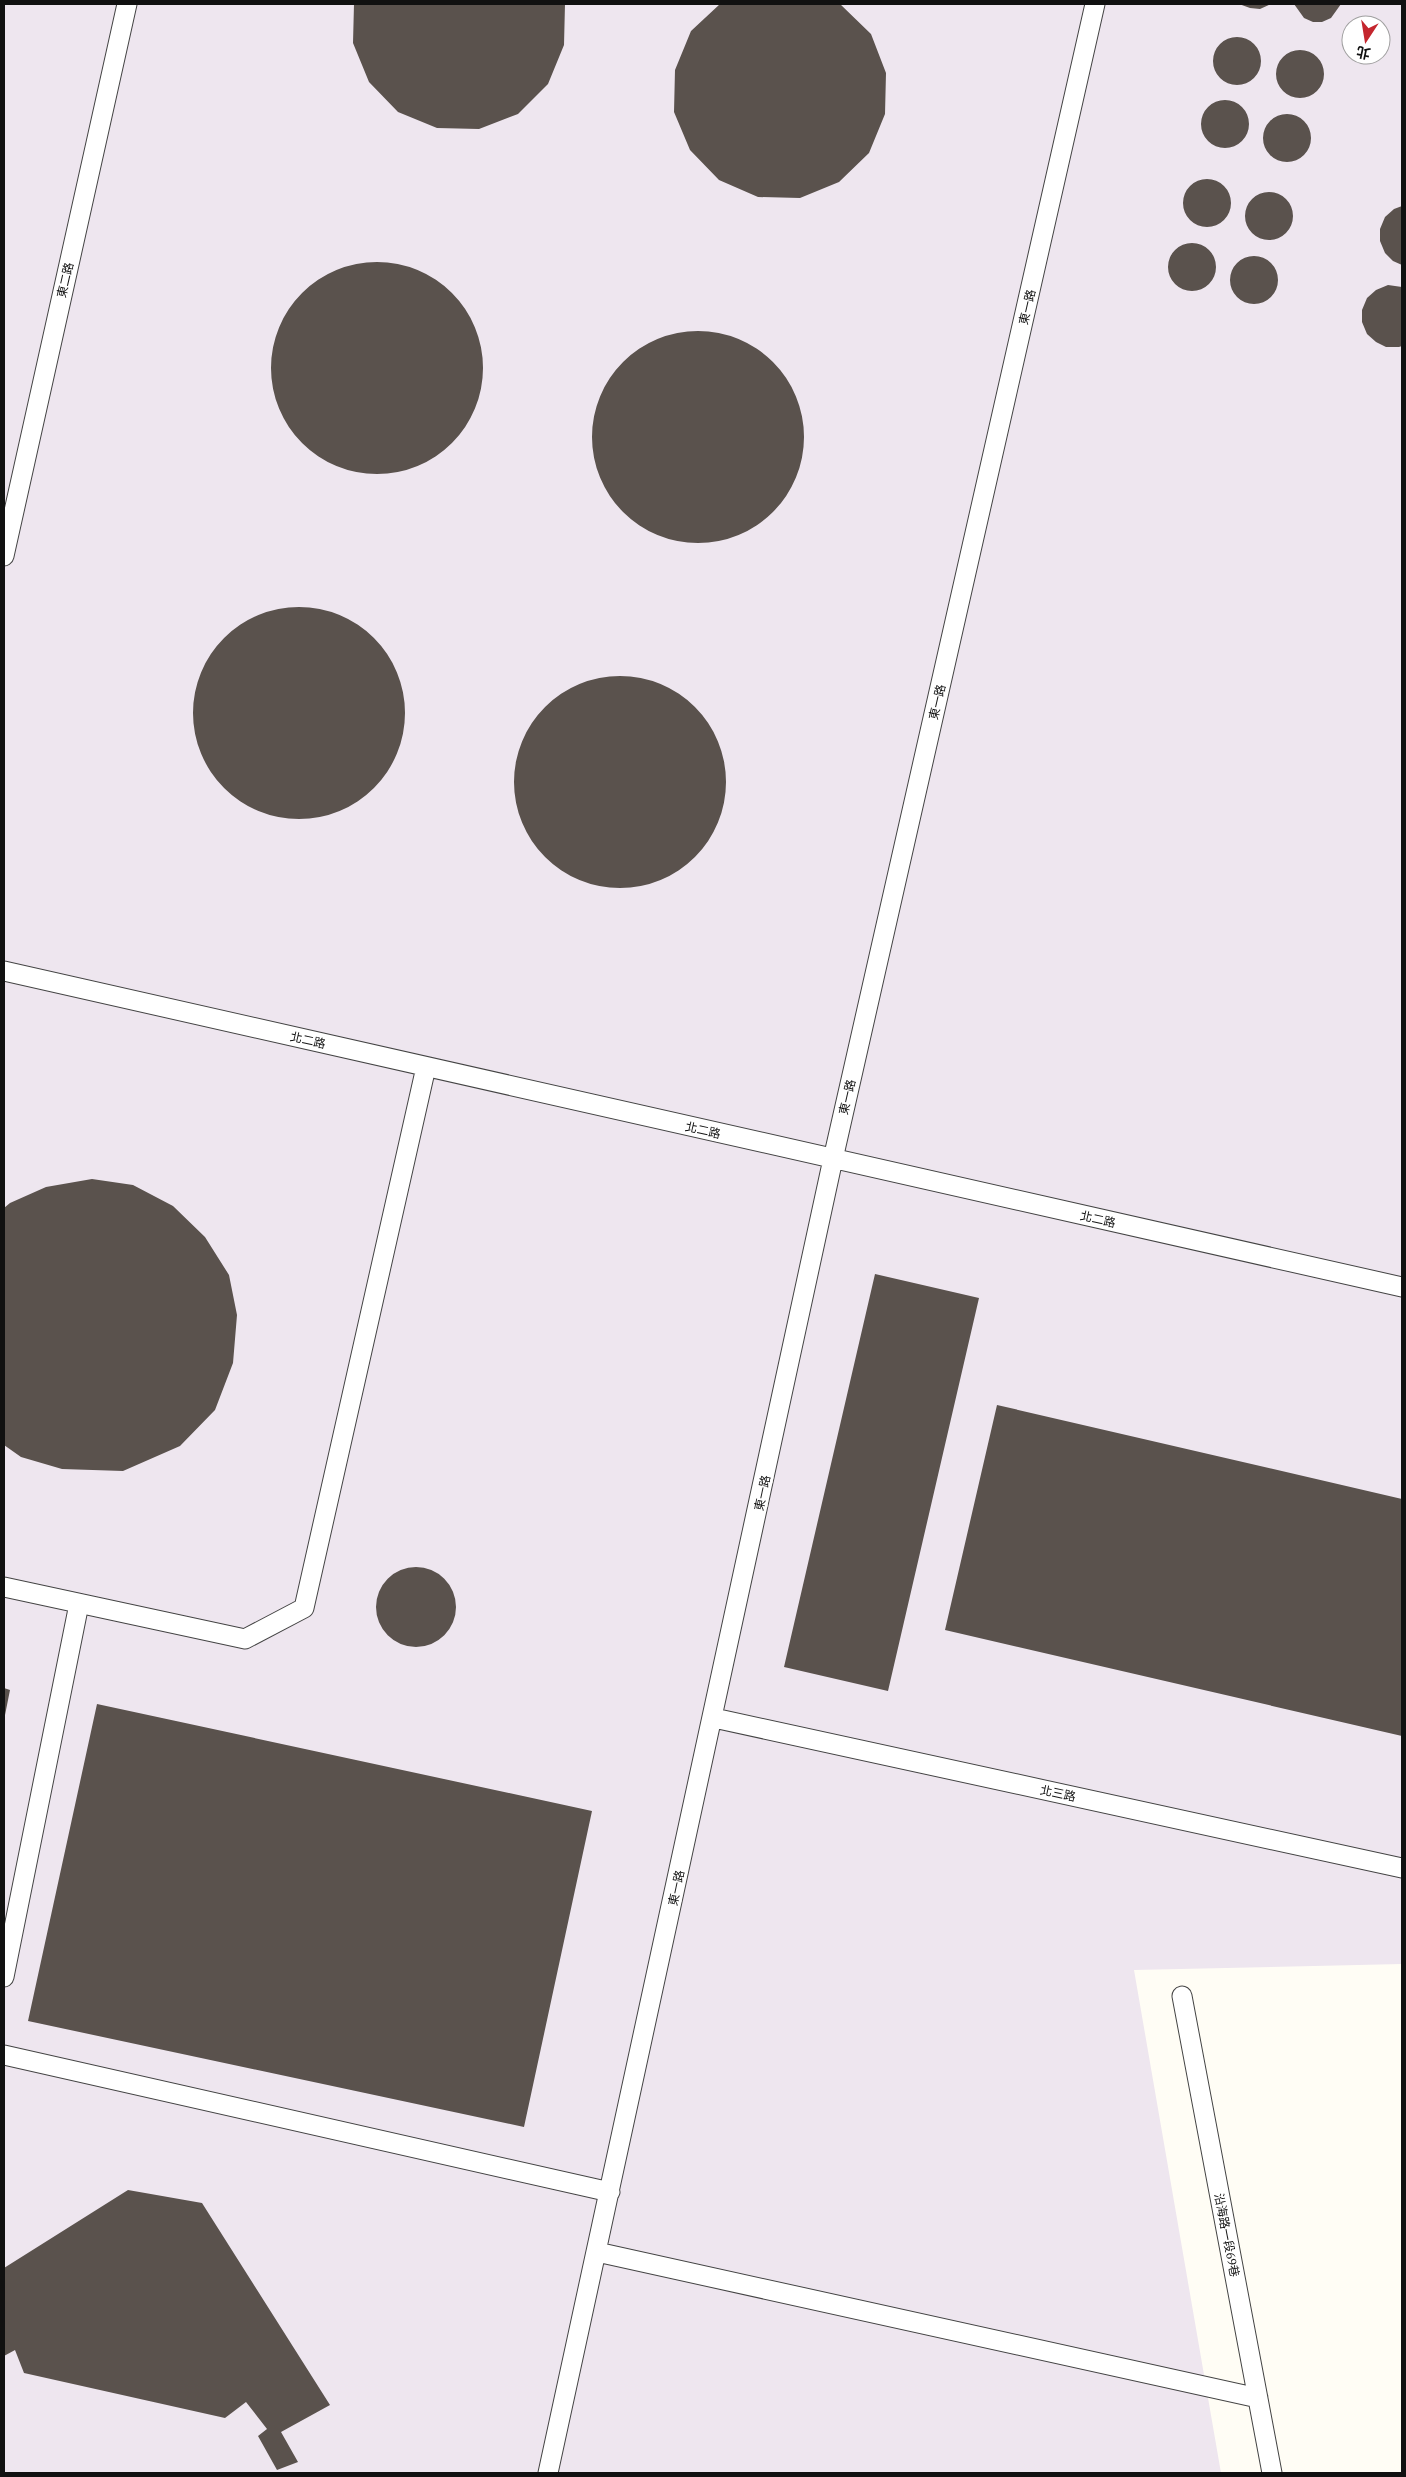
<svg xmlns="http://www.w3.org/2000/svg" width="1406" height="2477" font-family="'PT Serif','Noto Sans TC',serif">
<rect width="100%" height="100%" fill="#fffdf5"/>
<!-- industrial -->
<path fill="#eee6ef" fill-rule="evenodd" d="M4 4H1402V1964L1134 1970 1221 2473H4ZM1351 25H1381V55H1351Z"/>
<!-- building -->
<path fill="#5a524d" d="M354 4H565L564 45 548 84 518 114 479 129 437 128 398 112 369 82 353 43Z
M720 4H840L871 34 886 73 885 114 869 153 839 182 800 198 758 197 719 180 690 150 674 112 675 70 691 31Z
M1239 4H1271L1260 9 1250 8Z
M1294 4H1341L1331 18 1322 22H1313L1304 18Z
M1213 61a24 24 0 1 1 48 0a24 24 0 1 1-48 0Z
M1276 74a24 24 0 1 1 48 0a24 24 0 1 1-48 0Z
M1201 124a24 24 0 1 1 48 0a24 24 0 1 1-48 0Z
M1263 138a24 24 0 1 1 48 0a24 24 0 1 1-48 0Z
M1183 203a24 24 0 1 1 48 0a24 24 0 1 1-48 0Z
M1245 216a24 24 0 1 1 48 0a24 24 0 1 1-48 0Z
M1402 206V265L1393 261 1385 253 1380 241V229L1385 217 1394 209Z
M1168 267a24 24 0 1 1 48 0a24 24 0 1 1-48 0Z
M1230 280a24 24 0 1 1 48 0a24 24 0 1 1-48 0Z
M271 368a106 106 0 1 1 212 0a106 106 0 1 1-212 0Z
M1388 285 1402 287V346L1399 347H1386L1376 342 1367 334 1362 322V310L1367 298 1376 290Z
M592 437a106 106 0 1 1 212 0a106 106 0 1 1-212 0Z
M193 713a106 106 0 1 1 212 0a106 106 0 1 1-212 0Z
M514 782a106 106 0 1 1 212 0a106 106 0 1 1-212 0Z
M92 1179 133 1185 173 1206 205 1237 229 1275 237 1315 233 1363 215 1410 180 1446 123 1471 62 1469 21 1457 4 1445V1208L10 1203 46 1187Z
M875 1274 979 1298 888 1691 784 1667Z
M997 1405 1402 1499V1736L945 1630Z
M376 1607a40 40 0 1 1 80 0a40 40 0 1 1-80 0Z
M4 1688 10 1690 5 1715 4 1714Z
M97 1704 592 1811 524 2127 28 2021Z
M128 2190 202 2203 330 2405 281 2432 298 2462 277 2470 258 2436 267 2429 246 2402 225 2418 24 2373 15 2350 4 2356V2268Z"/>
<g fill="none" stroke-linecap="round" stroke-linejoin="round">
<defs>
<path id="lane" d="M4 556 127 4
M4 971 1402 1287
M4 1587 245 1639 304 1608 426 1067
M714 1718 1402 1868
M4 1977 79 1604
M1182 1996 1272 2473
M4 2055 610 2192
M597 2252 1258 2398
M548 2473 833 1159 1095 4"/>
</defs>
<!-- lane casing -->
<use href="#lane" stroke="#444" stroke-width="21"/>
<!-- lane -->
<use href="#lane" stroke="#fff" stroke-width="19"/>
</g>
<g text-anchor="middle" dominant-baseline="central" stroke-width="5" stroke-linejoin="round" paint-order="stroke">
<!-- street labels -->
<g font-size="12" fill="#111" stroke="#fff">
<text transform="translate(65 280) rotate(-77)">東二路</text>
<text transform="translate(1027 307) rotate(-77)">東一路</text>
<text transform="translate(937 702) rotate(-77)">東一路</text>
<text transform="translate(308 1040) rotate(13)">北二路</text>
<text transform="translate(847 1097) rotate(-77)">東一路</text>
<text transform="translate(703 1130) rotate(13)">北二路</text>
<text transform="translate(1098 1219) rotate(13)">北二路</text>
<text transform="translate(762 1493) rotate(-78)">東一路</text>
<text transform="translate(1058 1793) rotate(12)">北三路</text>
<text transform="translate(676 1888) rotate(-78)">東一路</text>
<text transform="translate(1227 2235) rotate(79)">沿海路一段69巷</text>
</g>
</g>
<!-- border -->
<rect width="1406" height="2477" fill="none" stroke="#111111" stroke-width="10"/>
<!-- north arrow -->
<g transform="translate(1366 40) rotate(192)"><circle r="24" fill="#ffffff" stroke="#a0a0a0"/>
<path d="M0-4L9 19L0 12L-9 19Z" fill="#c4262e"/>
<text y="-8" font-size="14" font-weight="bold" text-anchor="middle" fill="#111111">北</text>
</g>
</svg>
